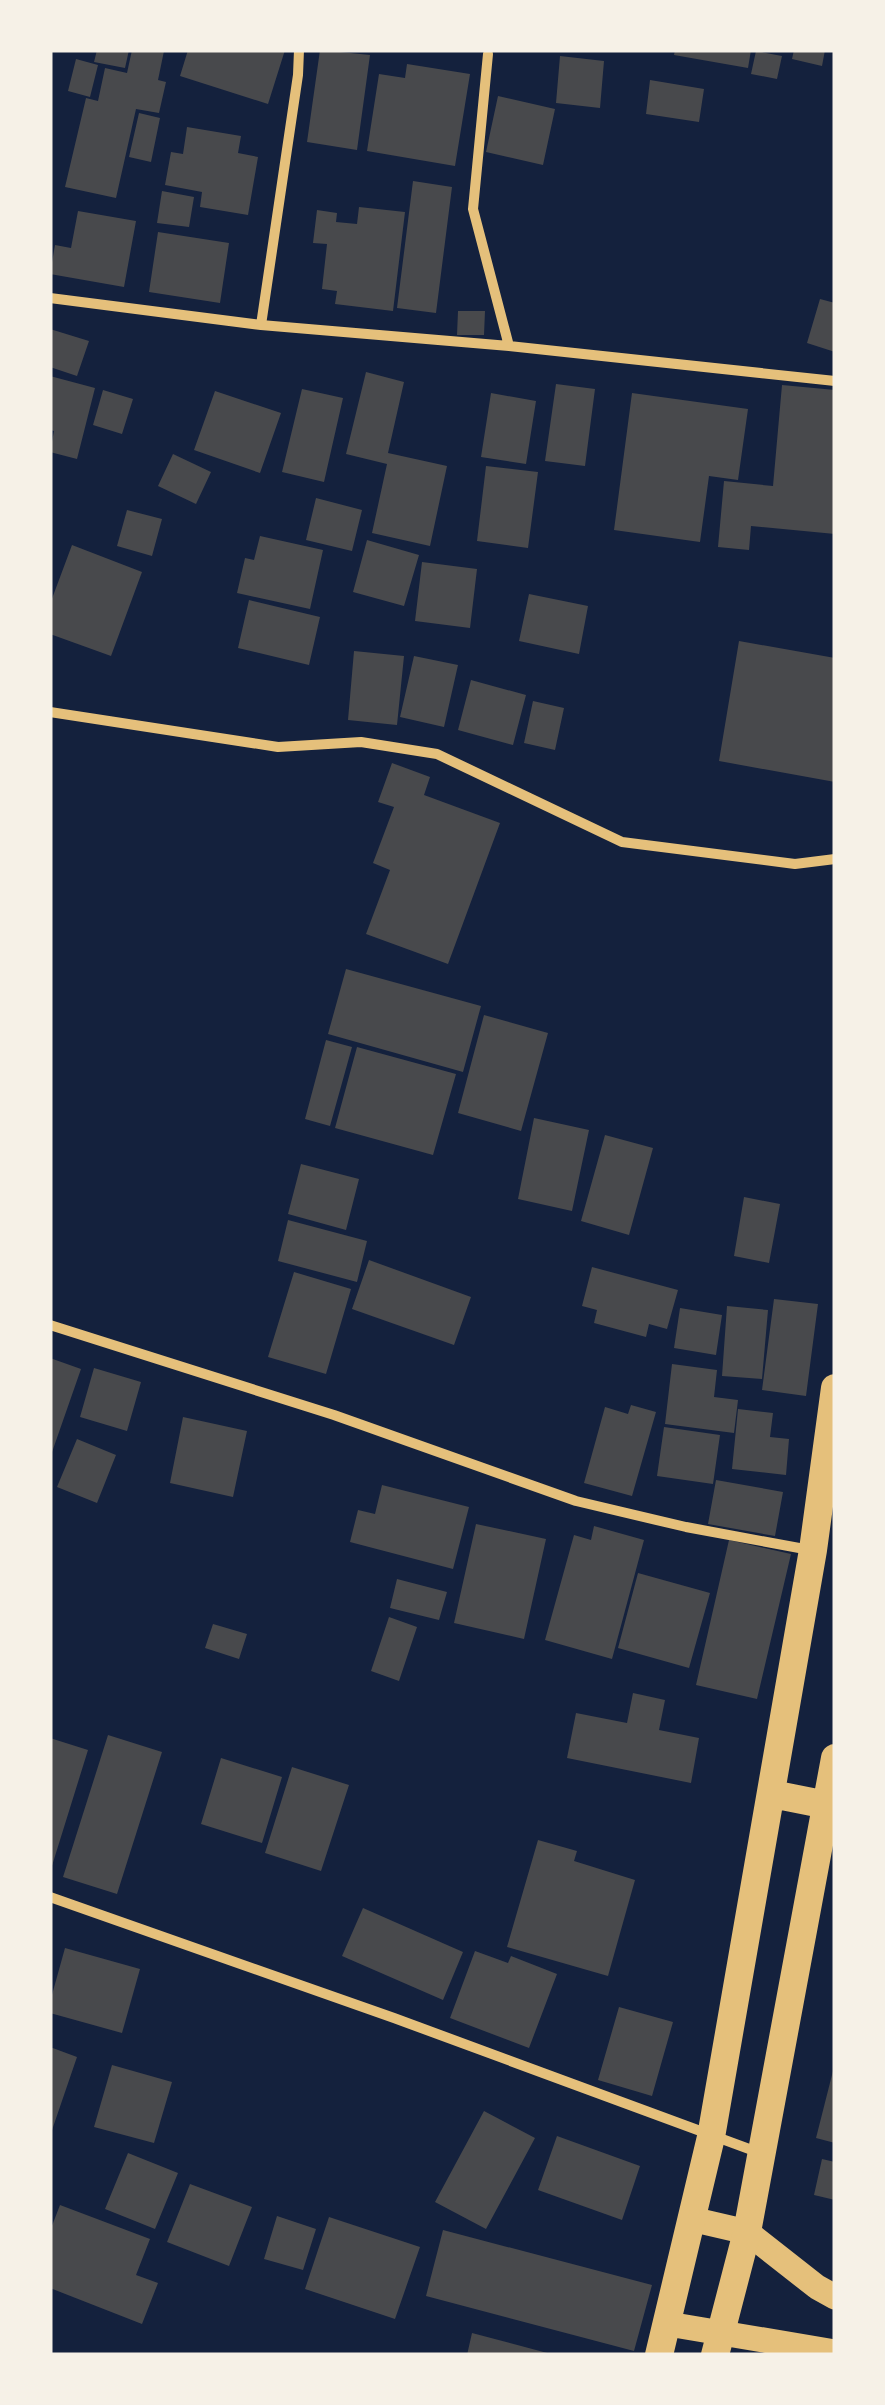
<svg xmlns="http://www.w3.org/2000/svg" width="885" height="2405" font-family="'Roboto Serif',serif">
<rect width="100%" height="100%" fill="#14213d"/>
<!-- building -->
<path fill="#48494c" d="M97 50H129L125 68 94 62Z
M132 50 164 51 158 80 166 82 159 113 136 109 116 198 65 187 86 98 98 101 105 68 127 73Z
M188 50H285L268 104 180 76Z
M320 50 370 55 357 150 307 142Z
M675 50H751L748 68 674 55Z
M794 50H825L822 66 792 59Z
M756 51 782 56 777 79 751 74Z
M560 56 604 61 600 108 556 103Z
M76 59 98 65 90 97 68 91Z
M407 64 470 74 455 166 367 151 379 74 405 78Z
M650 80 704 89 699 122 646 114Z
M498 96 555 109 543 165 486 152Z
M139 113 160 118 151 162 129 157Z
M187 127 241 136 238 153 258 157 248 215 200 207 202 192 165 185 171 152 183 154Z
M413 181 452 187 436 313 397 308Z
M162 191 194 197 189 227 157 223Z
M359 207 405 212 393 311 335 304 337 291 322 289 327 244 313 243 317 210 337 213 336 222 357 224Z
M78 211 136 221 124 287 50 274 55 245 71 248Z
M158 232 229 243 220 303 149 292Z
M820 299 835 303V352L807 343Z
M458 311H485L484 335H457Z
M50 329 89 341 77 376 50 367Z
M366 372 404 382 388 453 447 466 430 546 372 533 387 464 346 454Z
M50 376 95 388 77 459 50 452 54 431 50 430Z
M556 384 595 389 585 466 545 461Z
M782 385 835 390V534L751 526 749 550 718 547 724 481 773 486Z
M302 389 343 398 324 482 282 472Z
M103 390 133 399 122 434 93 425Z
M215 391 281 413 260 473 194 450Z
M491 393 536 401 526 464 481 457Z
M632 393 748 409 738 480 709 476 700 542 614 530Z
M173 454 211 472 196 504 158 486Z
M486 466 538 472 528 548 477 541Z
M316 498 362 510 352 551 306 540Z
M127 510 162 519 152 556 117 546Z
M260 536 323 550 310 609 237 593 245 558 254 560Z
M367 540 419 555 404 606 353 592Z
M72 545 142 572 111 656 50 634V604Z
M422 562 477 569 470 628 415 621Z
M529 594 588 606 579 654 519 641Z
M249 600 320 617 309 665 238 648Z
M739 641 835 658V782L719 761Z
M354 651 404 656 397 725 348 720Z
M414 656 458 665 444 727 400 717Z
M471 680 526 695 513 745 458 730Z
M533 701 564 708 555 750 524 743Z
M392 763 430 777 424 795 500 823 448 964 366 934 390 870 373 863 394 807 378 802Z
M346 969 481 1006 463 1072 328 1034Z
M484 1015 548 1033 521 1131 458 1113Z
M326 1040 352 1047 330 1126 305 1119Z
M357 1047 456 1074 433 1155 335 1128Z
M534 1118 589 1130 572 1211 518 1199Z
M605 1135 653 1148 629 1235 581 1221Z
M301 1164 359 1179 346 1230 288 1214Z
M744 1197 780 1204 769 1263 734 1256Z
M288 1220 367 1241 357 1282 278 1261Z
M369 1260 471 1297 454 1345 352 1309Z
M592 1267 678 1290 667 1329 649 1324 646 1337 594 1323 597 1310 582 1306Z
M294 1272 351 1289 326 1374 268 1357Z
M774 1299 818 1304 806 1396 762 1390Z
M727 1306 768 1310 762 1379 722 1376Z
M680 1308 722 1315 716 1355 674 1348Z
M50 1358 81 1369 51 1455H50Z
M672 1364 717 1370 714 1397 738 1400 734 1433 665 1424Z
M94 1368 141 1382 127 1431 80 1417Z
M631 1405 656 1412 632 1496 584 1483 605 1407 628 1414Z
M738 1409 773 1413 770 1437 789 1439 786 1475 732 1469Z
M183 1417 247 1431 233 1497 170 1483Z
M664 1427 720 1435 713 1484 657 1476Z
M77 1439 116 1455 97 1503 57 1487Z
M716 1480 783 1492 775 1536 708 1524Z
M382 1485 469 1507 453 1569 350 1542 358 1510 375 1514Z
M476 1524 546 1539 524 1639 454 1623Z
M594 1526 644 1540 612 1659 545 1640 574 1535 591 1540Z
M729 1540 791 1554 757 1699 696 1685Z
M638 1573 710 1593 689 1668 618 1648Z
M397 1579 447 1592 439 1620 390 1608Z
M389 1617 417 1627 399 1681 371 1671Z
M213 1624 247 1634 239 1659 205 1648Z
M633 1693 665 1700 659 1730 699 1738 691 1783 567 1758 576 1713 627 1723Z
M108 1735 162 1752 117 1894 63 1877Z
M50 1738 88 1750 51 1869H50Z
M221 1758 282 1777 262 1843 201 1824Z
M292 1767 349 1785 321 1871 265 1853Z
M538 1840 577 1851 574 1861 635 1880 608 1976 507 1947Z
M363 1908 463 1952 443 2000 342 1956Z
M65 1948 140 1969 122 2033 50 2013V2002Z
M475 1951 508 1963 511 1956 557 1974 529 2048 450 2018Z
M619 2007 673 2022 652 2096 598 2080Z
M50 2047 77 2057 51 2133 50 2132Z
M112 2065 172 2082 154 2143 94 2127Z
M834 2067H835V2143L816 2138Z
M484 2111 535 2138 486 2229 435 2202Z
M557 2136 640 2166 622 2220 538 2190Z
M128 2153 178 2173 155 2229 105 2209Z
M822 2159 835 2162V2200L814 2195Z
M190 2184 252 2207 229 2266 167 2242Z
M60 2205 150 2239 136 2275 158 2283 142 2324 50 2288V2231Z
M277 2216 316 2229 303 2270 264 2259Z
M329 2217 420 2247 395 2319 305 2289Z
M443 2230 652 2285 634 2351 426 2296Z
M472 2333 551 2354V2355H467Z"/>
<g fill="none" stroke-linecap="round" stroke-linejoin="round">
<!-- minor -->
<path stroke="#e5c07b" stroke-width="10" d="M488 54 473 209 509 346
M50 298 261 325 509 346 835 381
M261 325 298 75 299 50
M50 712 278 747 361 742 437 754 622 842 795 864 835 859
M50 1325 334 1415 576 1501 686 1527 810 1550
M50 1897 394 2018 760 2153"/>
<!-- primary -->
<path stroke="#e5c07b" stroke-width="25" d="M691 2219 747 2232 817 2287 835 2297
M668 2324 835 2352"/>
<!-- trunk -->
<path stroke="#e5c07b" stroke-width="28" d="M772 1794 827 1805
M659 2355 711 2137 813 1550 835 1388
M715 2355 747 2232 835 1758"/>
</g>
<!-- border -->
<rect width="885" height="2405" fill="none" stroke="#f6f1e7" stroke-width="105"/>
</svg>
